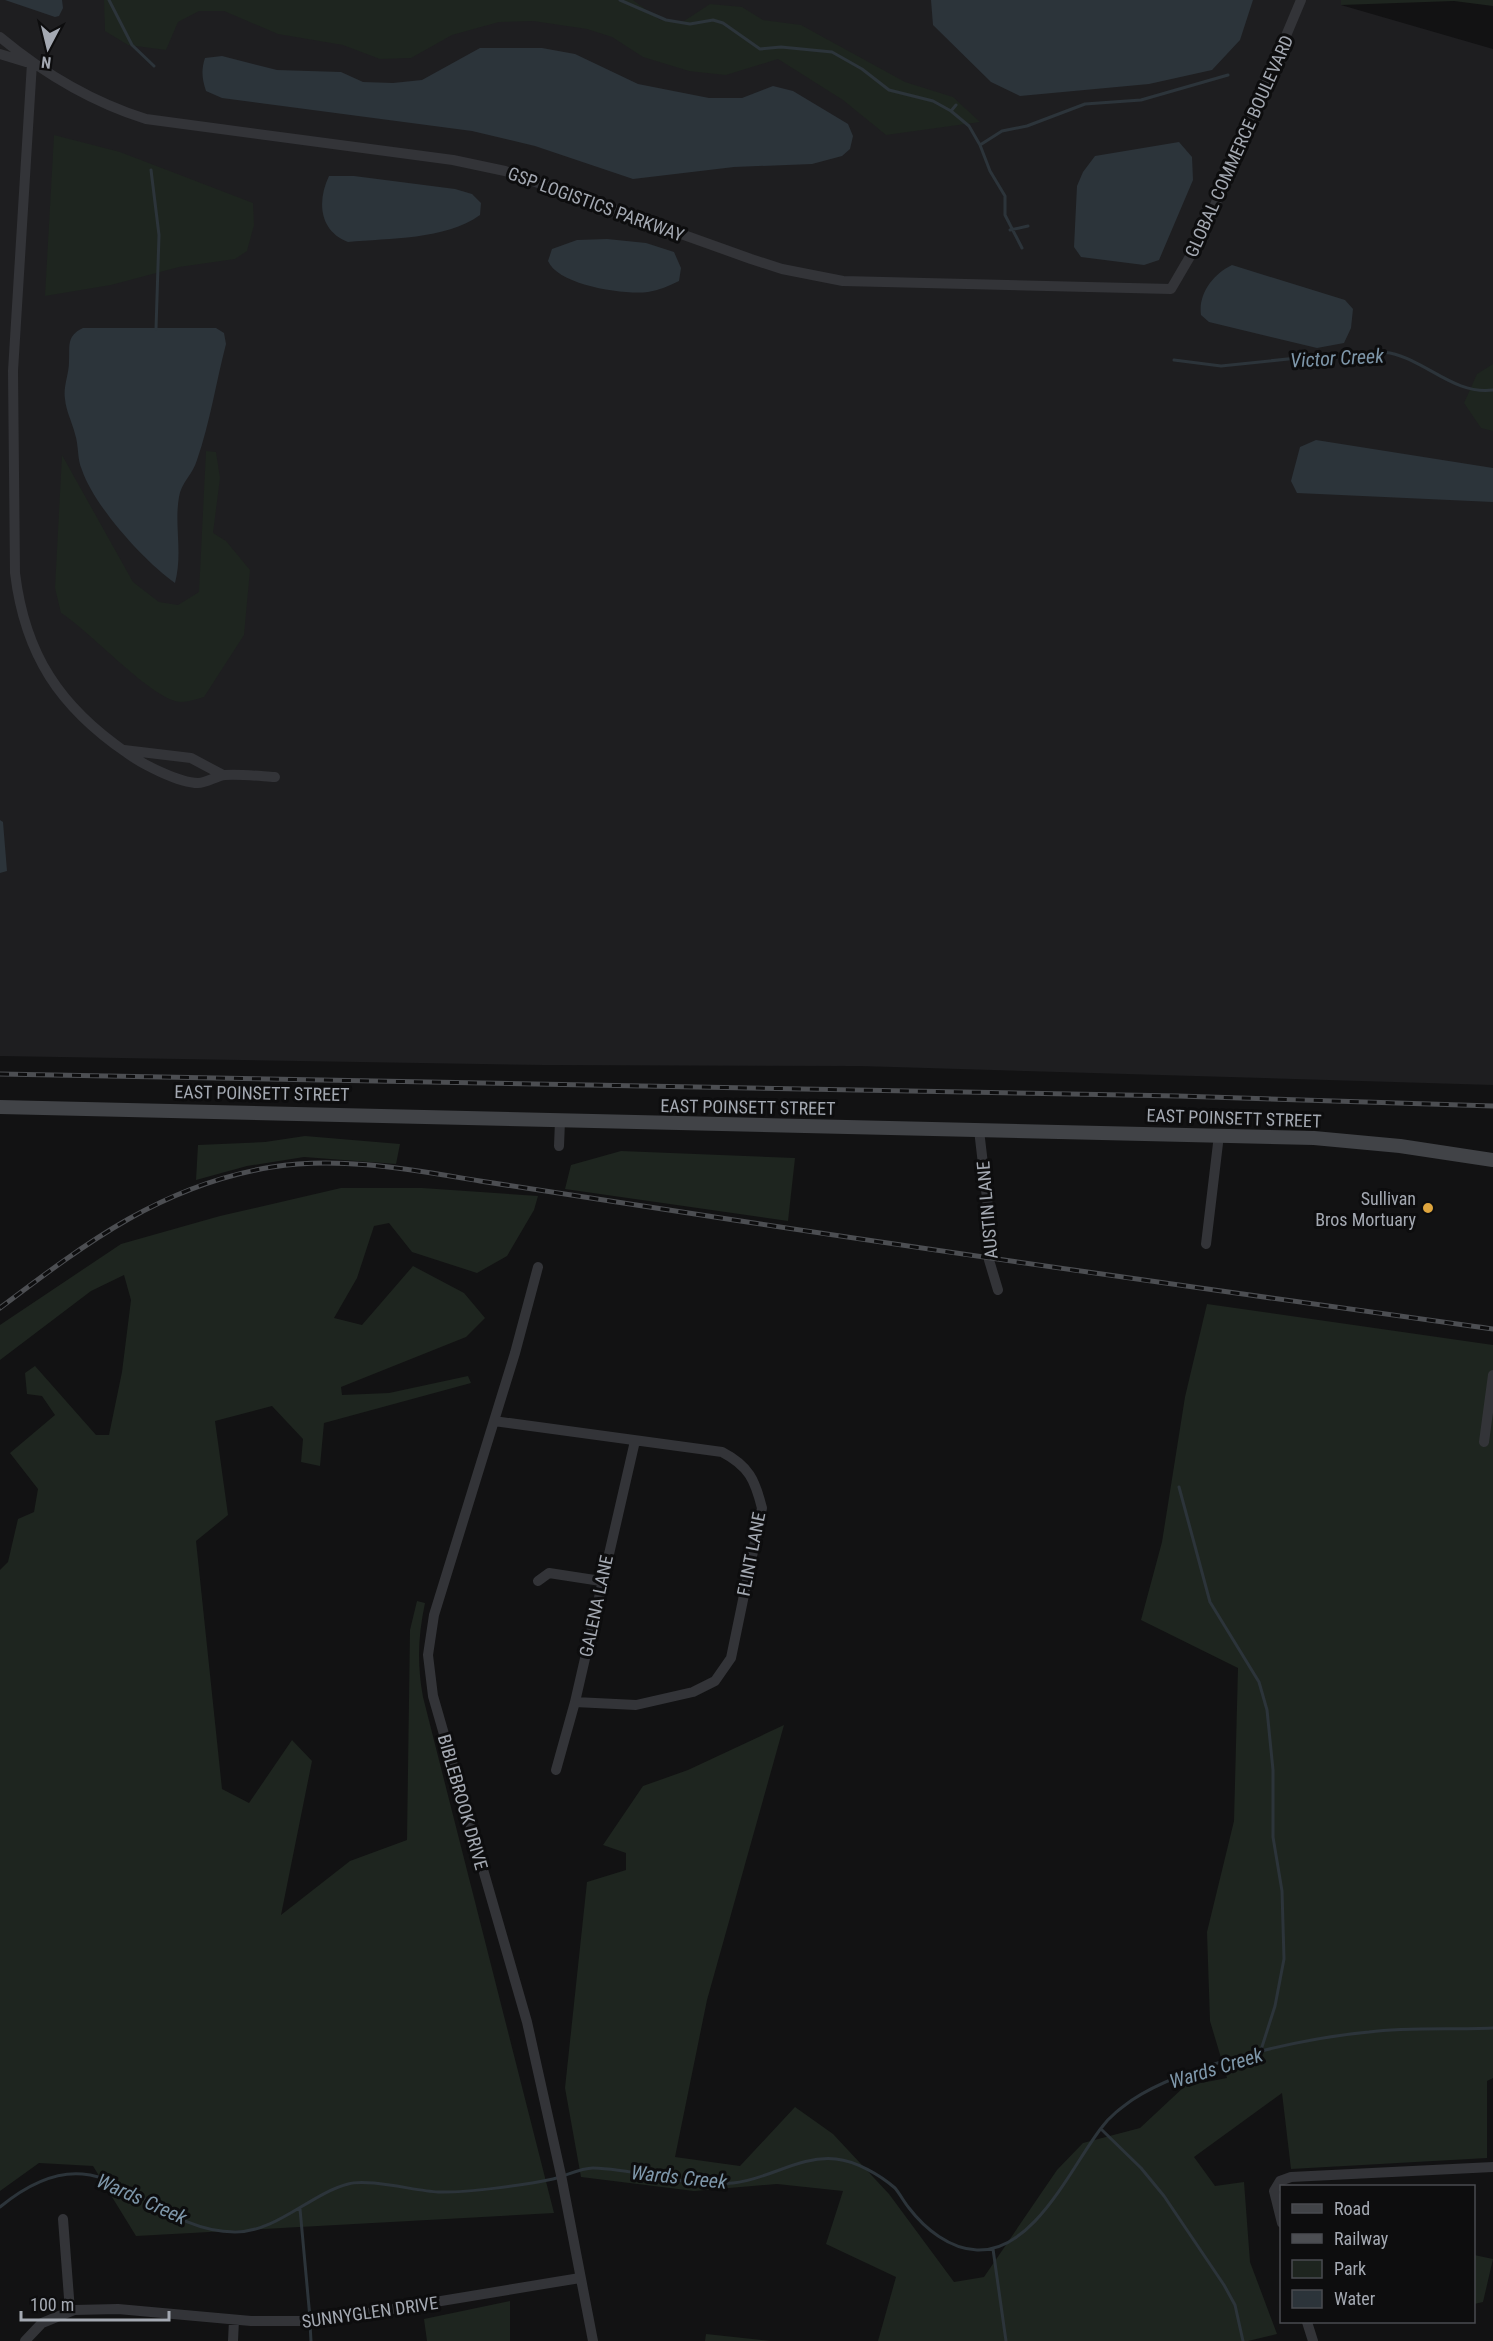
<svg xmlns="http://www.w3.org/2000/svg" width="1493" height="2341" font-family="'Roboto Condensed',sans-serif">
<rect width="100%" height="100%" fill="#121213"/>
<!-- built -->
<path fill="#1e1e20" d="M0 0H1341V5L1493 49V1085L860 1066 545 1065 0 1056Z"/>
<!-- green -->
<path fill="#1e251f" d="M104 0H633L660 20 684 21 710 4 742 7 763 20 801 25 905 82 953 97 980 122 886 135 843 100 778 59 726 75 689 71 643 57 612 37 587 29 533 21 499 22 452 35 411 58 380 59 343 45 278 34 224 11H199L178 22 166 50 128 45 105 31Z
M1341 0H1493V6L1454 1 1341 5Z
M54 135 120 152 253 203 254 225 247 251 235 259 179 267 111 285 45 296Z
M1493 364V431L1481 428 1464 403 1477 374Z
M206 451 216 452 220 478 213 533 226 541 250 570 244 635 204 697C197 699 188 702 181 702 153 701 90 631 61 613L55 588 62 455 133 582 159 602 178 605 199 592Z
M305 1136 400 1144 396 1164 304 1157 247 1166 196 1180 198 1145 265 1142Z
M621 1151 795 1158 788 1221 565 1189 571 1165Z
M341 1188H422L538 1196 534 1210 507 1256 477 1273 412 1252 389 1223 374 1226 357 1278 334 1318 362 1325 413 1266 464 1293 485 1318 466 1337 341 1387 342 1395 389 1393 468 1376 471 1383 324 1423 320 1466 301 1462 303 1439 272 1406 215 1421 228 1515 196 1541 222 1789 249 1803 292 1740 312 1761 281 1915 350 1861 407 1840 410 1630 417 1601 425 1603C418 1636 417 1664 423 1697L554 2213 136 2236 93 2166 39 2163 0 2191V1570L8 1562 18 1519 34 1512 38 1489 10 1453 55 1415 42 1396 27 1394 25 1373 35 1366 96 1435H109L122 1372 131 1300 124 1275 91 1291 0 1360V1325L121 1244 220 1216Z
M1207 1304 1493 1345V2078L1487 2081V2158L1291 2169 1282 2093 1194 2157 1215 2186 1244 2182 1250 2262 1277 2334 1248 2341H878L896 2277 826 2244 843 2191 777 2184 694 2191 581 2177 565 2088 587 1882 626 1870V1853L603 1845 643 1786 688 1770 784 1725 707 2000 675 2157 740 2166 795 2107 833 2134 889 2194 954 2282 984 2277 1057 2170 1083 2143 1140 2128 1185 2086 1227 2078 1210 2021 1207 1932 1234 1821 1238 1668 1141 1620 1162 1542 1185 1397Z
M1474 2255 1493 2259 1483 2302 1474 2304Z
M510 2301V2341H427L424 2319Z
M706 2334 771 2341H705Z"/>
<!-- water -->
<path fill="#2c343a" d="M5 0H62L63 8 59 16 55 17Z
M931 0H1253L1240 40 1212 70 1149 84 1020 96 991 82 933 25Z
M480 48H542L575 54 638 84 709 98H742L773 86 793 91 848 124 853 136 850 149 842 156 812 164 734 167 633 179 535 146 472 131 222 98 206 91C202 79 201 70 205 58L222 56 277 70 341 72 363 82 393 83 422 80Z
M1179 142 1192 157 1193 180 1159 260 1144 265 1081 257 1074 247 1077 186 1083 172 1095 156Z
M329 176H354L455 189 472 194 481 203 480 215C445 240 389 238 348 242 319 231 317 201 329 176Z
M607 239 646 243 674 252 681 268 679 281C669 286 659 290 648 292 623 295 558 285 548 261L552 249 577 240Z
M1232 265 1345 300 1353 309 1351 328 1344 343 1317 348 1209 322 1201 315C1198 294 1213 274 1232 265Z
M83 328H216L224 333 226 344C216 382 210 423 197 460 193 474 181 483 179 497 174 525 183 553 175 583 145 562 94 506 82 470 77 459 79 446 75 434 72 422 66 411 65 399 63 387 69 374 69 362 70 346 66 336 83 328Z
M1316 440 1493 468V502L1297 493 1291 481 1300 447Z
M0 820 3 822 7 871 0 873Z"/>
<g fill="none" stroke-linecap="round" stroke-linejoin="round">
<!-- stream -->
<path stroke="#2c343a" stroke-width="3" d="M109 0 132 45 154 66
M620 0 666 20 690 24 713 20 723 23 760 49 781 47 832 52 862 69 889 90 933 101 951 111 969 126 980 145 990 171 1005 196V215L1022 248
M951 111 956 105
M980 145 1002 131 1027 126 1085 104 1141 100 1228 75
M151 170 159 235 156 329
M1010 230 1028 226
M1174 360 1221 366 1307 357C1333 360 1367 349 1390 353 1427 361 1454 395 1493 390
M1179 1487 1210 1602 1259 1682 1267 1710 1273 1770V1837L1282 1891 1284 1959 1275 2006 1260 2053
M1101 2129 1141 2168 1164 2196 1224 2285 1235 2305 1243 2341
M0 2207C106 2120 141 2231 235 2232 277 2232 310 2194 348 2184 367 2178 416 2191 438 2192 466 2193 525 2185 553 2179 566 2176 580 2168 593 2168 640 2169 686 2188 733 2183 768 2180 799 2155 836 2159 856 2161 880 2175 895 2188 900 2194 904 2202 909 2208 925 2229 950 2249 977 2250 1035 2252 1072 2165 1102 2127 1110 2116 1121 2108 1132 2100 1186 2064 1304 2038 1369 2032 1410 2027 1452 2030 1493 2028
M300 2209 310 2318
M993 2249 1006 2341
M310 2324 311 2341"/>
<!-- street -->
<path stroke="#333438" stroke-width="10" d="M0 37C42 72 92 102 146 119L453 160 505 171 751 259 782 269 843 281 1171 289 1202 236 1301 0
M0 54 26 62
M32 63 13 371 15 573C25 655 60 707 127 753 142 764 179 783 198 783 207 783 216 776 225 775 241 774 259 776 275 777
M124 750 191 758 223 775
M979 1130 990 1224 989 1260 998 1290
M559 1146 560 1121
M1206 1244 1219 1135
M538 1267 515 1353 434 1615 428 1655 433 1696 527 2022 561 2175 593 2341
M494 1421 722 1452C749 1466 755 1480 762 1508L731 1658 715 1681 693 1692 636 1705 575 1702
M1484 1442 1493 1375
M538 1581 549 1573 601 1581
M556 1770 575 1702 635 1441
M63 2219 70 2311
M1282 2223 1274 2191 1280 2181 1291 2177 1493 2167
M1307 2322 1313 2341
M25 2341 42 2323 74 2310 118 2309 251 2321H320L580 2278
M233 2341 234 2320"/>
<!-- secondary -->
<path stroke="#414347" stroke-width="14" d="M0 1107 1314 1138 1400 1146 1493 1160"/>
<defs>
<path id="rail" d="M0 1074 1178 1096 1493 1106
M0 1308C86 1243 162 1185 272 1167 341 1156 412 1170 480 1181 552 1192 623 1203 695 1214 960 1255 1227 1292 1493 1329"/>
</defs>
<!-- rail casing -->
<use href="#rail" stroke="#4c4e52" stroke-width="5"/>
<!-- rail -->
<use href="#rail" stroke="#0d0d0e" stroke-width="3" stroke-dasharray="9" stroke-linecap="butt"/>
</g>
<!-- markers -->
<circle fill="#dea53e" stroke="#0d0d0e" stroke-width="2" cx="1428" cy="1208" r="6"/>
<g text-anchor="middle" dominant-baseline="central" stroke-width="6" stroke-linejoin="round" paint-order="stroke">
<!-- street labels -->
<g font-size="18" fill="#a4a9b2" stroke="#0d0d0e">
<text transform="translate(1239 146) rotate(-66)">GLOBAL COMMERCE BOULEVARD</text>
<text transform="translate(596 204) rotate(20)">GSP LOGISTICS PARKWAY</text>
<text transform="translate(262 1093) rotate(1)">EAST POINSETT STREET</text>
<text transform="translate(748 1107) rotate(1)">EAST POINSETT STREET</text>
<text transform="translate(1234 1118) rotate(2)">EAST POINSETT STREET</text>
<text transform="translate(987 1210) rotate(-95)">AUSTIN LANE</text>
<text transform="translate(751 1554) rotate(-79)">FLINT LANE</text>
<text transform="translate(596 1606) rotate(-78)">GALENA LANE</text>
<text transform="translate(463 1802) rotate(74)">BIBLEBROOK DRIVE</text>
<text transform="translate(370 2312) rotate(-8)">SUNNYGLEN DRIVE</text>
</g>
<!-- poi labels -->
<g font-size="18" fill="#a4a9b2" stroke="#0d0d0e" text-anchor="end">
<text x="1416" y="1198">Sullivan<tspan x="1416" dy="21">Bros Mortuary</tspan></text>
</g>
<!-- water labels -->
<g font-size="20" font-style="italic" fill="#7e97aa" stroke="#0d0d0e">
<text transform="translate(1337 358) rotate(-3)">Victor Creek</text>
<text transform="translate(1216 2068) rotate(-17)">Wards Creek</text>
<text transform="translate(679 2177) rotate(6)">Wards Creek</text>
<text transform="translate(142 2199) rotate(24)">Wards Creek</text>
</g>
</g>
<!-- legend -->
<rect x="1280" y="2185" width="195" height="138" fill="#0d0d0e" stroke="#494b50" stroke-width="1.5"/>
<rect x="1292" y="2204" width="30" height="9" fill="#414347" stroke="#494b50" stroke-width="1.5"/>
<text x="1334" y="2215" font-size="18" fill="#a4a9b2">Road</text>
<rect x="1292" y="2234" width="30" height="9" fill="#4c4e52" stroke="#494b50" stroke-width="1.5"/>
<text x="1334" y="2245" font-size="18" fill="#a4a9b2">Railway</text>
<rect x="1292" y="2260" width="30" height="18" fill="#1e251f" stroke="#494b50" stroke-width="1.5"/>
<text x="1334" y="2275" font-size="18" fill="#a4a9b2">Park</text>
<rect x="1292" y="2290" width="30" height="18" fill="#2c343a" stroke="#494b50" stroke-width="1.5"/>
<text x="1334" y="2305" font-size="18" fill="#a4a9b2">Water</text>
<!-- north arrow -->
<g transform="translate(48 48) rotate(187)" stroke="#0d0d0e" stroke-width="4.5" paint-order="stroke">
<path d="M0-4.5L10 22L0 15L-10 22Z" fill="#a4a9b2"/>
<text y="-9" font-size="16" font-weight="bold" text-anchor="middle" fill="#a4a9b2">N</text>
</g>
<!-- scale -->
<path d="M21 2311v9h148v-9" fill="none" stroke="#a4a9b2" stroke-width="3"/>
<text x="30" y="2311" font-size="18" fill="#a4a9b2" stroke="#0d0d0e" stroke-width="4.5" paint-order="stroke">100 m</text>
</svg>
